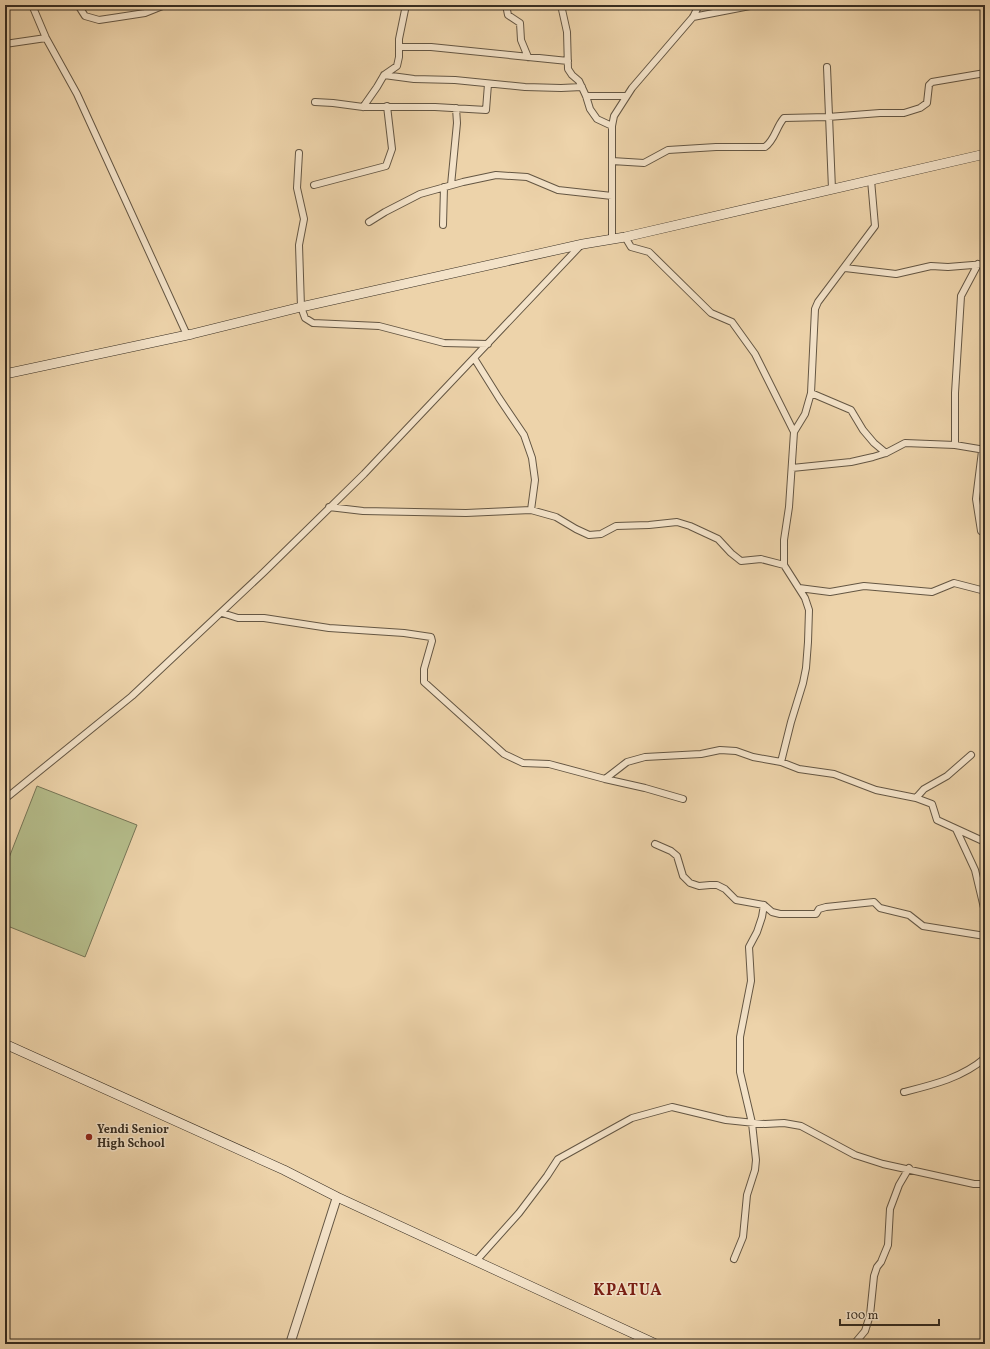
<svg xmlns="http://www.w3.org/2000/svg" width="990" height="1349" font-family="Vollkorn,serif">
<rect width="100%" height="100%" fill="#edd3aa"/>
<filter id="stains"><feTurbulence type="fractalNoise" baseFrequency=".005" numOctaves="4"/><feColorMatrix values="0 0 0 0 .2 0 0 0 0 .09 0 0 0 0 .02 0 0 0 .5 -.17"/></filter>
<radialGradient id="worn" r=".72"><stop offset=".6" stop-color="#630" stop-opacity="0"/><stop offset="1" stop-color="#630" stop-opacity=".3"/></radialGradient>
<!-- green -->
<path fill="#b5bd8b" stroke="#767556" d="M37 786 137 825 85 957 5 925V868Z"/>
<g fill="none" stroke-linecap="round" stroke-linejoin="round">
<defs>
<path id="minor" d="M32 5 46 38 77 94 187 335
M78 5 85 16 99 20 119 17 145 13 165 5
M506 5 508 15 520 23 521 40 528 57
M561 5 567 32 568 69 572 75 579 81 586 96 590 109 597 119 612 126
M808 5H815
M693 17 755 5
M5 44 46 38
M399 47H431L568 61
M827 67 832 189
M384 75 414 79 455 80 525 87 561 88 582 87
M586 96H626
M315 102 333 103 363 107H435L486 110 488 84
M363 107 377 87 384 75 397 66 399 57V39L406 5
M299 153 297 188 304 219 299 245 301 307 305 318 313 323 379 326 444 343 488 344
M612 161 644 163 668 150 716 147H765C775 140 776 127 784 118L828 117 880 113H904L920 108 927 103 929 85 932 82 985 73
M314 185 386 166 392 149 387 106
M451 185 457 123 456 108
M369 222 385 212 420 194 463 182 496 175 527 177 558 190 612 196
M443 225 444 187
M625 237 631 247 649 252 711 313 732 322 755 354 794 432
M612 239V126L614 116 632 88 693 17 699 5
M845 268 896 274 931 266 948 267 985 264
M474 358 499 398 524 435 532 458 535 480 531 510
M811 393 851 410 863 430 874 443 886 453
M955 445V393L961 296 978 264
M792 468 851 462 873 457 886 453 905 443 955 445 985 450
M329 507 363 511 466 513 531 510 556 517 576 529 589 535 601 534 616 526 649 525 677 522 690 526 718 539 731 553 741 561 761 559 784 565
M981 531 976 499 982 451
M799 588 830 592 864 586 932 592 954 583 985 591
M222 613 238 618H264L329 628 404 633 431 637 432 641 424 669V682L504 754 523 763 549 764 605 779 645 788 683 799
M781 762 791 722 803 683 806 668 808 642 809 610 805 598 784 565V540L789 507 794 432 805 414 811 393 815 309 818 302 875 226 871 180
M605 779 627 762 645 757 701 754 720 750 736 751 753 757 781 762 799 769 834 774 876 790 916 798 924 789 947 776 971 755
M916 798 932 804 937 820 985 842
M5 799 132 696 264 572 364 474 581 245
M956 829 975 870 985 912
M655 844 671 851 677 856 683 876 690 883 699 886 710 885H717L725 889 736 900 764 905 772 912 780 914H816L819 909 826 907 874 902 880 908 909 915 923 926 985 936
M904 1092C932 1085 962 1078 985 1058
M734 1259 743 1237 747 1195 755 1170 756 1160 752 1123 740 1072V1037L751 981 749 947 757 932 762 917 764 905
M476 1261 519 1213 547 1176 558 1159 632 1118 672 1107 726 1120 765 1124 784 1123 801 1126 855 1155 883 1164 974 1184H985
M854 1344 865 1331 870 1315 874 1276 877 1267 881 1262 888 1245 890 1209 899 1185 909 1168"/>
<path id="tertiary" d="M290 1344 337 1197"/>
<path id="secondary" d="M5 374 192 334 301 307 583 244 625 237 985 154
M5 1044 284 1170 337 1197 656 1344"/>
</defs>
<!-- minor casing -->
<use href="#minor" stroke="#645643" stroke-width="8"/>
<!-- tertiary casing -->
<use href="#tertiary" stroke="#645643" stroke-width="10"/>
<!-- secondary casing -->
<use href="#secondary" stroke="#372d21" stroke-width="10"/>
<!-- minor -->
<use href="#minor" stroke="#f3e2c8" stroke-width="6"/>
<!-- tertiary -->
<use href="#tertiary" stroke="#f3e2c8" stroke-width="8"/>
<!-- secondary -->
<use href="#secondary" stroke="#f3e2c8" stroke-width="9"/>
</g>
<!-- markers -->
<circle fill="#8f2418" stroke="#f3e2c8" stroke-width="1.5" cx="89" cy="1137" r="4"/>
<g text-anchor="middle" dominant-baseline="central" stroke-width="3" stroke-linejoin="round" paint-order="stroke">
<!-- poi labels -->
<g font-size="12" font-weight="bold" fill="#372d21" stroke="#f3e2c8" text-anchor="start">
<text x="97" y="1130">Yendi Senior<tspan x="97" dy="14">High School</tspan></text>
</g>
<!-- district labels -->
<g font-size="16" font-weight="bold" letter-spacing="1" fill="#7a1f14" stroke="#f3e2c8">
<text x="628" y="1291">KPATUA</text>
</g>
</g>
<!-- margin -->
<rect width="990" height="1349" fill="none" stroke="#edd3aa" stroke-width="20"/>
<rect x="6" y="6" width="978" height="1337" fill="none" stroke="#372d21" stroke-width="2"/>
<rect x="10" y="10" width="970" height="1329" fill="none" stroke="#372d21"/>
<!-- scale -->
<path d="M840 1319v6h99v-6" fill="none" stroke="#372d21" stroke-width="2"/>
<text x="846" y="1319" font-size="12" fill="#372d21" stroke="#f3e2c8" stroke-width="3" paint-order="stroke">100 m</text>
<rect width="100%" height="100%" filter="url(#stains)"/>
<rect width="100%" height="100%" fill="url(#worn)"/>
</svg>
